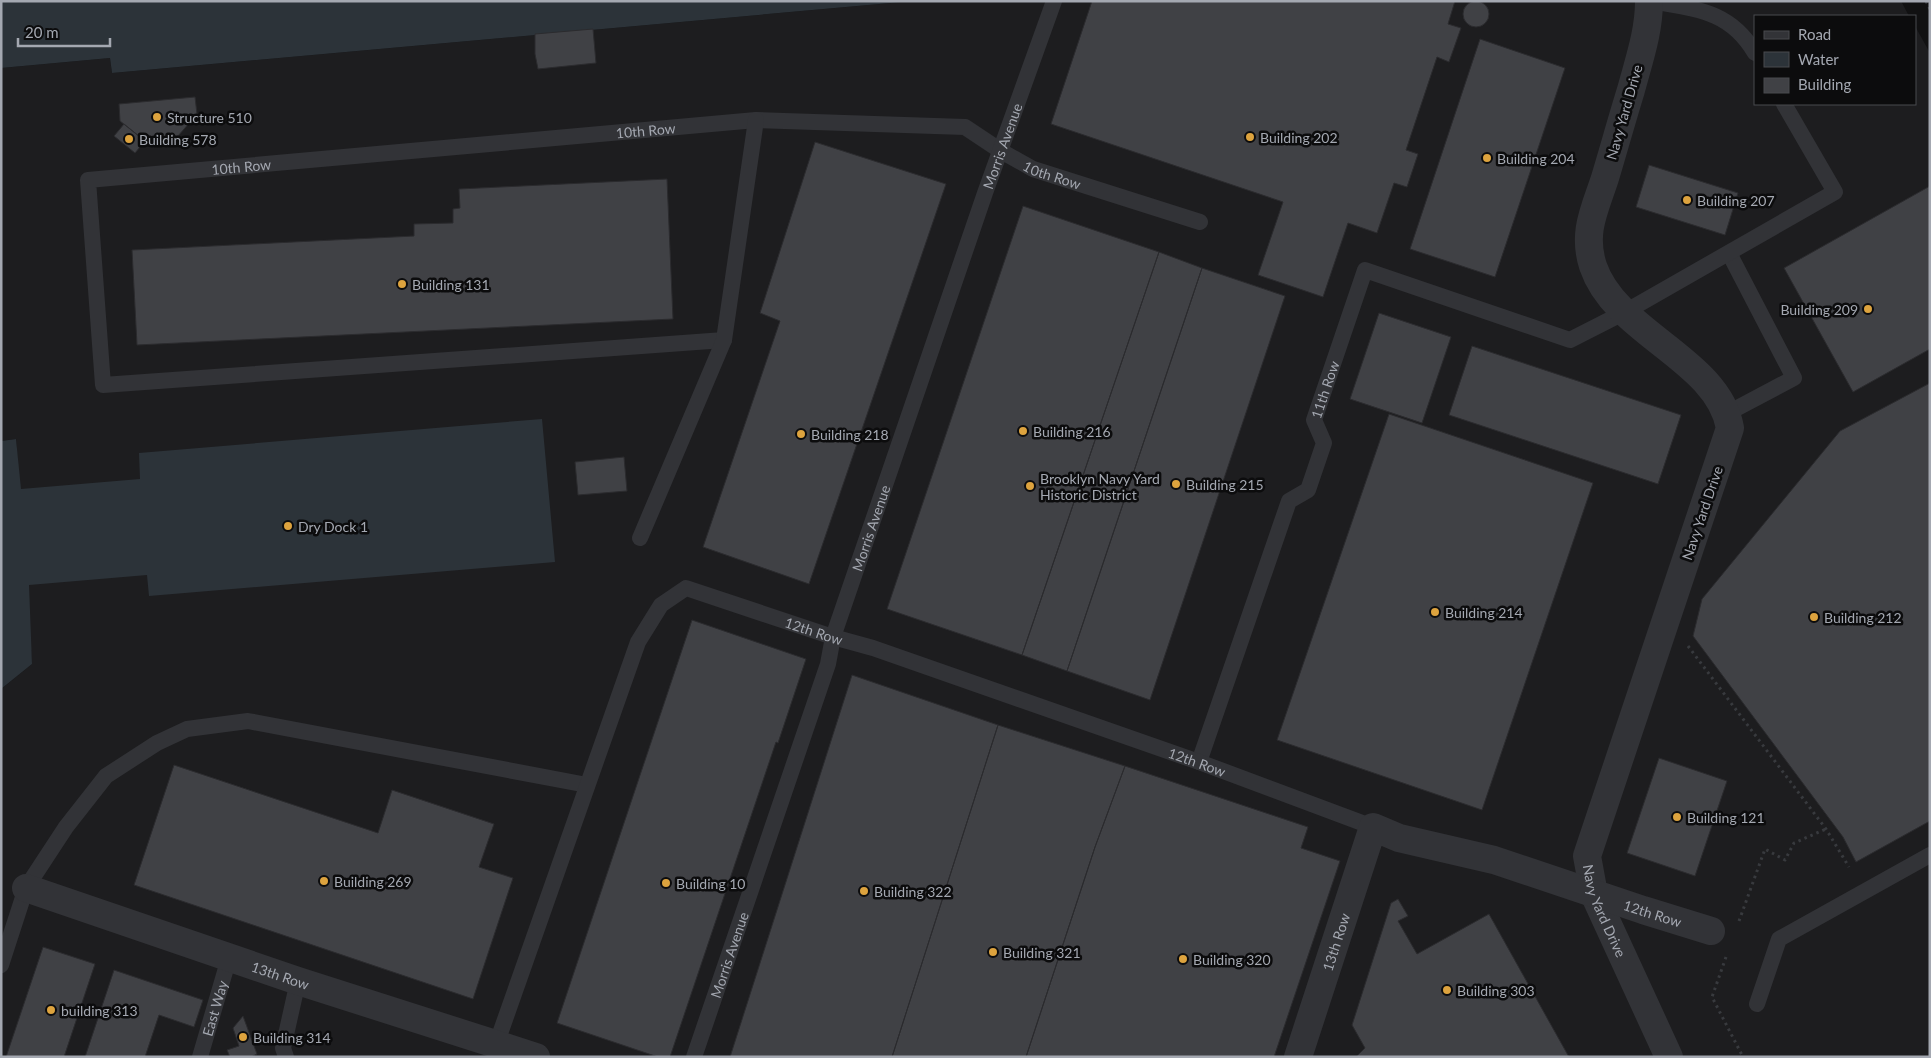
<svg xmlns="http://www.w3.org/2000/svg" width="1931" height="1058" font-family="Lato,sans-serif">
<rect width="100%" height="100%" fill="#111112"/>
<!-- built -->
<path fill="#1d1d1f" d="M913 1H1901L1909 16H1755V104H1915V26L1930 53V1057H1V689L32 664 16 439 1 441V68L110 58 112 73Z"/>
<!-- water -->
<path fill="#2c3339" d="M1 1H913L112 73 110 58 1 68Z
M542 419 555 562 149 596 147 575 29 585 32 664 1 689V441L16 439 21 489 140 479 139 453Z"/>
<!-- building -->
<path fill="#404145" stroke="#2b2b2e" d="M1463 14a13 13 0 1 1 26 0a13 13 0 1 1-26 0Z
M1092 1H1455L1448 24 1461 28 1449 62 1437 57 1406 150 1418 154 1407 187 1394 183 1377 233 1348 223 1323 297 1258 275 1283 202 1051 124Z
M593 29 596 63 538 69 535 54V34Z
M1480 39 1565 68 1495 277 1410 249Z
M195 97 197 114 178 136 145 141 120 121 119 104Z
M124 124 145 141 135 153 114 136Z
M815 142 946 184 809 584 703 547 780 321 760 313Z
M1649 165 1738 193 1725 235 1636 207Z
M667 179 673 319 137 345 132 250 414 236V224L453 223V209L460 208 459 189Z
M1930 186V349L1853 392 1784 268Z
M1023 206 1159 252 1022 655 887 609Z
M1159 252 1202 268 1067 671 1022 655Z
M1202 268 1285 296 1150 700 1067 671Z
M1379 313 1451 337 1422 423 1350 399Z
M1472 346 1681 415 1658 484 1449 415Z
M1930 383V821L1856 862 1843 837 1693 636 1702 599 1840 431Z
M1389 414 1593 483 1482 810 1277 740Z
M624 457 627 491 578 495 575 462Z
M692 620 806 659 778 743 776 742 670 1057H658L557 1023Z
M852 675 998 725 892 1057H730Z
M998 725 1125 766 1095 847 1026 1057H892Z
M1659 758 1727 781 1695 876 1627 853Z
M174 765 378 833 392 790 494 824 479 867 513 878 473 999 134 885Z
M1125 766 1308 827 1301 848 1340 861 1274 1057H1026L1095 847Z
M1398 899 1408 916 1398 921 1417 954 1489 914 1569 1057H1356L1365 1048 1352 1025 1391 903Z
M43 947 95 964 64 1057H6Z
M114 970 203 1000 194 1027 159 1015 145 1057H85Z
M243 1016 257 1054 251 1057H230L227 1050 239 1046 233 1028Z"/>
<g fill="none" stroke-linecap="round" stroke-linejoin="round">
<!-- path -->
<path stroke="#383a3e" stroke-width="3" stroke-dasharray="2.5 4" stroke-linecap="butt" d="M1926 1 1930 9
M1688 646 1826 829 1849 867
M1739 921 1765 849 1785 860 1794 843 1826 829
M1726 957 1712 997 1743 1057"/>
<!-- service -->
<g stroke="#323337" stroke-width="16">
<path d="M1650 1C1695 9 1730 10 1755 53"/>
<path id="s1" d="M724 340 103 385 88 180 756 120 965 127 1001 151 1033 169 1200 222"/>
<path d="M1726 414 1794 378 1729 253"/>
<path d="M640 538 724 340 756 120"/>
<path id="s2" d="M1199 762 1289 501 1308 490 1324 443 1314 420 1365 270 1570 340 1625 312 1835 192 1784 104"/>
<path d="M1 965 26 888 66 827 106 776 157 743 187 729 248 721 587 785"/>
<path d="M1757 1004 1779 939 1930 855"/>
<path id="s3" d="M496 1045 638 642 661 605 686 588 833 637 873 648 1199 762 1373 827"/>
<path id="s4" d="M200 1057 229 958"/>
<path d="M286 1057 283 1048 298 981"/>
<path id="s5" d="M694 1057 828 664 833 637 844 605 985 193 1054 1"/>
</g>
<!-- minor -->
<g stroke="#323337" stroke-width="28">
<path id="s6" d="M1649 1C1649 32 1639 60 1631 90 1622 119 1614 148 1605 178 1595 209 1582 232 1593 266 1616 334 1718 359 1730 428L1587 856 1594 894 1669 1057"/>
<path id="s7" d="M26 888 298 981 536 1057"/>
<path id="s8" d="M1298 1057 1373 827 1399 838 1494 860 1643 910 1711 931"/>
</g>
</g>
<!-- markers -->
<g fill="#dda33e" stroke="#0c0c0d" stroke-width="2">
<circle cx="157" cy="117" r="5"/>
<circle cx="1250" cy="137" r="5"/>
<circle cx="129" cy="139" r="5"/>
<circle cx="1487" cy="158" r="5"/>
<circle cx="1687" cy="200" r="5"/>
<circle cx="402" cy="284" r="5"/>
<circle cx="1868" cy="309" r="5"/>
<circle cx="1023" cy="431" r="5"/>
<circle cx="801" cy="434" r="5"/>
<circle cx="1176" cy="484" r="5"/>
<circle cx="1030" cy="486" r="5"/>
<circle cx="288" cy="526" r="5"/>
<circle cx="1435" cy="612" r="5"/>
<circle cx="1814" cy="617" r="5"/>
<circle cx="1677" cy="817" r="5"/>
<circle cx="324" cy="881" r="5"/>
<circle cx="666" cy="883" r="5"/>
<circle cx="864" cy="891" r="5"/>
<circle cx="993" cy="952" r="5"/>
<circle cx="1183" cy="959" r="5"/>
<circle cx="1447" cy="990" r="5"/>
<circle cx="51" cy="1010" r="5"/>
<circle cx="243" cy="1037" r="5"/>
</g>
<g text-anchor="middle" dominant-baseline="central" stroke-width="5" stroke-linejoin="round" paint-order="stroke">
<!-- street labels -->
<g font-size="14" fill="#a4a8b1" stroke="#0c0c0d">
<text transform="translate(1624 112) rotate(-74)">Navy Yard Drive</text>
<text stroke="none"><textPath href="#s1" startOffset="1388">10th Row</textPath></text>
<text stroke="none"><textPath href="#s5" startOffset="962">Morris Avenue</textPath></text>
<text stroke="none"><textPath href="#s1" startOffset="982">10th Row</textPath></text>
<text stroke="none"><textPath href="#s1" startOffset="1808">10th Row</textPath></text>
<text stroke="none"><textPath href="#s2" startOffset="405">11th Row</textPath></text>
<text transform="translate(1702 513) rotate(-71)">Navy Yard Drive</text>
<text stroke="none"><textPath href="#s5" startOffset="558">Morris Avenue</textPath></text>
<text stroke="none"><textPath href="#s3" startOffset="636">12th Row</textPath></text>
<text stroke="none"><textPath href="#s3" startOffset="1041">12th Row</textPath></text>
<text stroke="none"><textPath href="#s6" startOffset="999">Navy Yard Drive</textPath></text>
<text stroke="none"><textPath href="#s8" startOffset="535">12th Row</textPath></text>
<text stroke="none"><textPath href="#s8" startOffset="121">13th Row</textPath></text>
<text stroke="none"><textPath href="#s5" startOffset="108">Morris Avenue</textPath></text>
<text stroke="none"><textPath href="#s7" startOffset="269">13th Row</textPath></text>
<text stroke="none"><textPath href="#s4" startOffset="51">East Way</textPath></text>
</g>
<!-- poi labels -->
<g font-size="14" fill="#a4a8b1" stroke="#0c0c0d" text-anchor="start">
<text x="167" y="117">Structure 510</text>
<text x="1260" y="137">Building 202</text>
<text x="139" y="139">Building 578</text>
<text x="1497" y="158">Building 204</text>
<text x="1697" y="200">Building 207</text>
<text x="412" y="284">Building 131</text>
<text x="1858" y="309" text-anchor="end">Building 209</text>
<text x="1033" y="431">Building 216</text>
<text x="811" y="434">Building 218</text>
<text x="1040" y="478">Brooklyn Navy Yard<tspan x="1040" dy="16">Historic District</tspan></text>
<text x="1186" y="484">Building 215</text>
<text x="298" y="526">Dry Dock 1</text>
<text x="1445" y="612">Building 214</text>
<text x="1824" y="617">Building 212</text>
<text x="1687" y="817">Building 121</text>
<text x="334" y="881">Building 269</text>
<text x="676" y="883">Building 10</text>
<text x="874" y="891">Building 322</text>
<text x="1003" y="952">Building 321</text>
<text x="1193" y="959">Building 320</text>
<text x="1457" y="990">Building 303</text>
<text x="61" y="1010">building 313</text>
<text x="253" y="1037">Building 314</text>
</g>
</g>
<!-- border -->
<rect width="1931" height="1058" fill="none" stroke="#a4a8b1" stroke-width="5"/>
<!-- legend -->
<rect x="1754" y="15" width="162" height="90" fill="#0c0c0d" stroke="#494a4f"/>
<rect x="1764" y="31" width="25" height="8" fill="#323337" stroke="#494a4f"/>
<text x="1798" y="40" font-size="15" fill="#a4a8b1">Road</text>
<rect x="1764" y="52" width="25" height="15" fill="#2c3339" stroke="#494a4f"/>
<text x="1798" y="65" font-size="15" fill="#a4a8b1">Water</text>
<rect x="1764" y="78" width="25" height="15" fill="#404145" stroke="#494a4f"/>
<text x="1798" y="90" font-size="15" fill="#a4a8b1">Building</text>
<!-- scale -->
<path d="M18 38v8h92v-8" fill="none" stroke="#a4a8b1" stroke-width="2.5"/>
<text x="25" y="38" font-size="15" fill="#a4a8b1" stroke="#0c0c0d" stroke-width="4" paint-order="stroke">20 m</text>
</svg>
